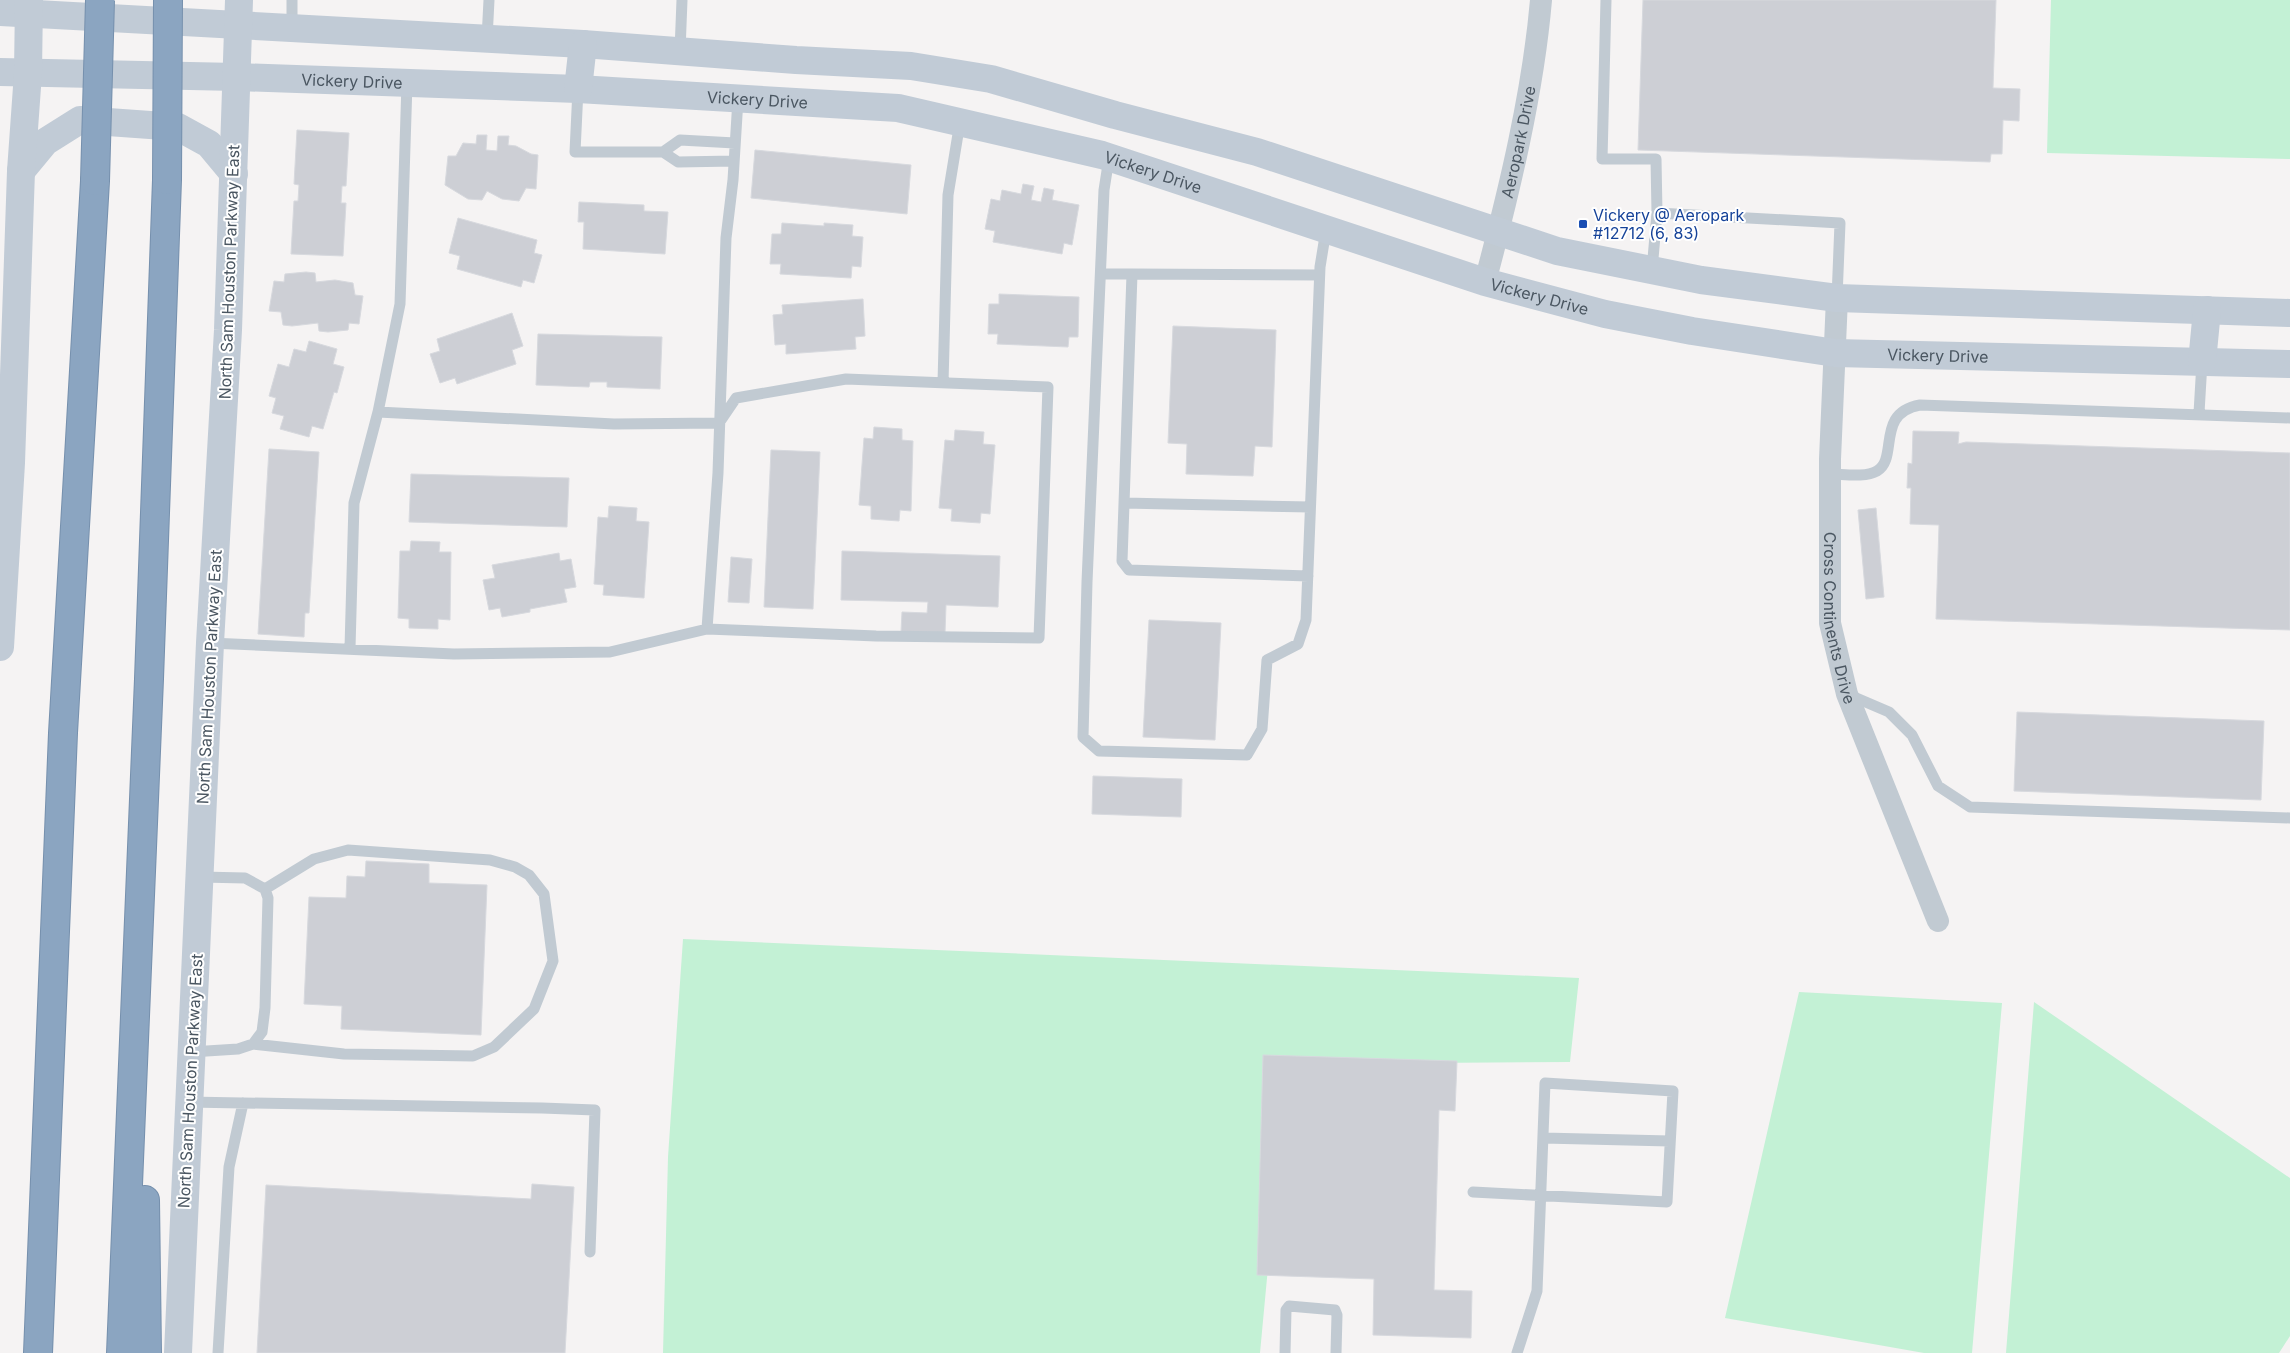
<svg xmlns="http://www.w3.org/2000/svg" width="2290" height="1353" font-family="Inter,sans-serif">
<rect width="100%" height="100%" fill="#f5f3f3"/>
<!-- green -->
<path fill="#c3f1d5" d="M2051 0H2290V159L2047 153Z
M683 939 1579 978 1570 1062 1287 1064 1260 1353H663L668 1157Z
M1799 992 2002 1003 1972 1353H1924L1725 1318Z
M2034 1002 2290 1178V1336L2279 1353H2006Z"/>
<!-- building -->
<path fill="#cdcfd5" stroke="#d7d9de" d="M1643 0H1996L1993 88 2020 89 2019 121 2003 120 2002 154H1991L1990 162 1638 150Z
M297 130 349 133 346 186H342L341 203H346L343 256 291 254 294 201H298L299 185 294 184Z
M477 135H487L486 150 497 151 498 136H509L508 145 516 146 531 154 538 155 536 189 526 188 519 201 502 199 487 191 482 200 468 199 445 185 448 156H456L463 143 476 144Z
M755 150 911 165 907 214 751 198Z
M1023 184 1034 186 1031 200 1041 202 1044 188 1054 190 1052 200 1079 205 1072 245 1064 243 1062 254 993 242 995 231 985 229 991 199 1000 201 1002 190 1021 194Z
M579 202 644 205V211L668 212 665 254 583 249 584 222H578Z
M458 218 537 240 534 253 542 255 534 283 523 280 521 287 457 269 460 256 449 253Z
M782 223 824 226V223L853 225 852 236 863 237 861 267 852 266 851 278 780 274 781 264H770L772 234H781Z
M306 272 315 273 316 282 335 280 353 283 355 295 363 296 359 324 349 323 348 330 328 332 319 331 318 323 292 326 283 325 281 312 269 311 274 281 284 282 285 274Z
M999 294 1079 297 1078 337H1069L1068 347 997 344 998 334H988L989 304H999Z
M863 299 865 336 855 337 856 349 786 354V344L775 345 773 315 783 314 782 305Z
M512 313 523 346 512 350 516 364 457 384 455 378 440 383 430 354 440 351 437 339Z
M1173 326 1276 330 1272 447 1255 446 1253 476 1186 474 1187 444 1168 443Z
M538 334 662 337 660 389 607 387V382H590L589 387 536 385Z
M309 341 337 349 333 364 344 367 337 393 334 392 323 429 312 426 309 437 280 429 284 416 272 413 276 398 269 396 278 364 289 367 294 349 306 352Z
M874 427 902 429V440L913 441 911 511 900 510 899 521 871 519V506L859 505 864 438 873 439Z
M955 430 984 432 983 444 995 445 990 514 981 513 980 523 951 521 952 509 939 508 945 440 954 441Z
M1913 431 1959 432 1958 444 1966 442 2290 453V630L1936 619 1939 525 1910 524 1911 488H1907L1908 463 1912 464Z
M269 449 319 452 309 613H305L304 637 258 634Z
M771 450 820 452 813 609 764 607Z
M411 474 569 478 567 527 409 522Z
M609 506 637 508 636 521 649 522 644 598 603 595 604 585 594 584 598 517 608 518Z
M1876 508 1884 597 1866 599 1858 510Z
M411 541 440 542 439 552H451L450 620 438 619V629L409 628V619L398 618 400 551H410Z
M842 551 1000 556 998 607 946 605 945 633 901 632 902 612 927 613 928 602 841 600Z
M559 553 560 561 571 559 576 587 564 589 567 602 530 609V612L502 617 500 608 489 610 483 580 495 578 492 565Z
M731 557 752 559 749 603 728 602Z
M1149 620 1221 623 1215 740 1143 737Z
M2017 712 2264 721 2261 800 2014 791Z
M1093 776 1182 779 1181 817 1092 814Z
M366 861 429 864V883L487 885 481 1035 341 1029 342 1006 304 1004 309 897 346 898 347 876 365 877Z
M1263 1055 1457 1061 1455 1111 1439 1110 1434 1290 1472 1291 1471 1338 1373 1335 1374 1279 1257 1275Z
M532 1184 574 1187 565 1353H257L266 1185 531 1199Z"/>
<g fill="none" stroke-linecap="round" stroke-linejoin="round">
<defs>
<path id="highway" d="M145 1200 147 1353
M38 1353 63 733 95 181
M121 1353 149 679 167 180"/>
</defs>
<!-- highway casing -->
<use href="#highway" stroke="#7690ad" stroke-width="30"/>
<!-- lane -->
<path stroke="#c1cad2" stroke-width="11" d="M1606 0 1602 159H1656L1657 213
M292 28V0
M487 39 489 0
M680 51 682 0
M578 89 575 152H663L678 162 734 161
M663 152 680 140 735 143
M1109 158 1104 190 1087 582 1083 737 1099 751 1247 755 1262 729 1267 660 1298 644 1306 620 1320 267 1326 230
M1652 270 1657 213 1840 223 1837 298
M1101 274H1132
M943 383 948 195 960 122
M378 412 400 304 407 83
M2199 413 2202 362
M1830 474C1843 474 1865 478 1877 471 1899 458 1875 413 1920 405L2290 418
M1124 503 1310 507
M1308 576 1129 570 1122 561 1132 274 1319 275
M210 643 454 654 610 652 707 629
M350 648 354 503 378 412 614 424 719 423 736 398 846 379 1048 387 1039 638 876 636 707 629 718 473 726 238 733 180 738 99
M1847 694 1889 712 1912 735 1938 786 1970 807 2290 818
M253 1044 344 1054 473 1056 494 1047 534 1009 553 961 544 894 529 875 515 867 490 860 348 850 314 859 265 889
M191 1052 238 1049 253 1044 262 1032 265 1008 268 898 265 889 245 878 201 877
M188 1102 542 1108 595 1110 590 1252
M1543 1138 1670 1141
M1473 1192 1667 1202 1673 1091 1545 1083 1537 1291 1517 1353
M218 1353 229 1167 243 1103
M1285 1353 1286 1310 1289 1306 1335 1310 1337 1315 1336 1353"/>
<!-- street -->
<g stroke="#c1cad2" stroke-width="22">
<path id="s1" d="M1485 282C1509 192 1533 93 1541 0"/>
<path id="s2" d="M1837 298 1830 459V623L1847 694 1938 921"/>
</g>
<!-- secondary -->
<g stroke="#c1cbd6" stroke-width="28">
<path d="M0 12 583 44 796 60 911 66 991 79 1115 115 1257 152 1557 251 1701 280 1837 298 2290 313"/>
<path id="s3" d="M0 72 237 77 578 89 898 108 1102 155 1485 282 1605 314 1692 331 1835 353 2290 364"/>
<path d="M578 89 583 44"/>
<path d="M21 171 45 142 80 120 178 127 209 144 234 174"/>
<path d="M2202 362 2207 310"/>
<path d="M0 647 11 463 21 171 28 73 29 0"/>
<path d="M178 1353 210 643 228 330 239 0"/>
</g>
<!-- highway -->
<use href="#highway" stroke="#8ba5c1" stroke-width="28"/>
<defs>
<path id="highway-bridge" d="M167 180 168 0
M95 181 100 0"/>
</defs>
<!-- highway-bridge casing -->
<use href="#highway-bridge" stroke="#7690ad" stroke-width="30" stroke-linecap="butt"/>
<!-- highway-bridge -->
<use href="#highway-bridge" stroke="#8ba5c1" stroke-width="28"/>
</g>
<!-- markers -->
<rect fill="#1a4fb4" stroke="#fff" stroke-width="2" x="1578" y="219" width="10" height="10" rx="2.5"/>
<g text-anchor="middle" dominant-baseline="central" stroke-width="4" stroke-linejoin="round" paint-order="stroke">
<!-- street labels -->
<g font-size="16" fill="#4a5661" stroke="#fff">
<text stroke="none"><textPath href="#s3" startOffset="352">Vickery Drive</textPath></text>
<text stroke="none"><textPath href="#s3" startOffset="758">Vickery Drive</textPath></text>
<text stroke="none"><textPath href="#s1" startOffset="144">Aeropark Drive</textPath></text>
<text stroke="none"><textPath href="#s3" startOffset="1162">Vickery Drive</textPath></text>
<text transform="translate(229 272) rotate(-88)">North Sam Houston Parkway East</text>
<text stroke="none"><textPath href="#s3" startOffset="1568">Vickery Drive</textPath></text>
<text stroke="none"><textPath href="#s3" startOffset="1972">Vickery Drive</textPath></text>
<text stroke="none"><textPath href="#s2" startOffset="321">Cross Continents Drive</textPath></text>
<text transform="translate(209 677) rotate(-87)">North Sam Houston Parkway East</text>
<text transform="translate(190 1081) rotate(-87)">North Sam Houston Parkway East</text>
</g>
<!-- transit labels -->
<g font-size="16" fill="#164399" stroke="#fff" text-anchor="start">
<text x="1593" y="215">Vickery @ Aeropark<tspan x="1593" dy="18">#12712 (6, 83)</tspan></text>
</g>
</g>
</svg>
